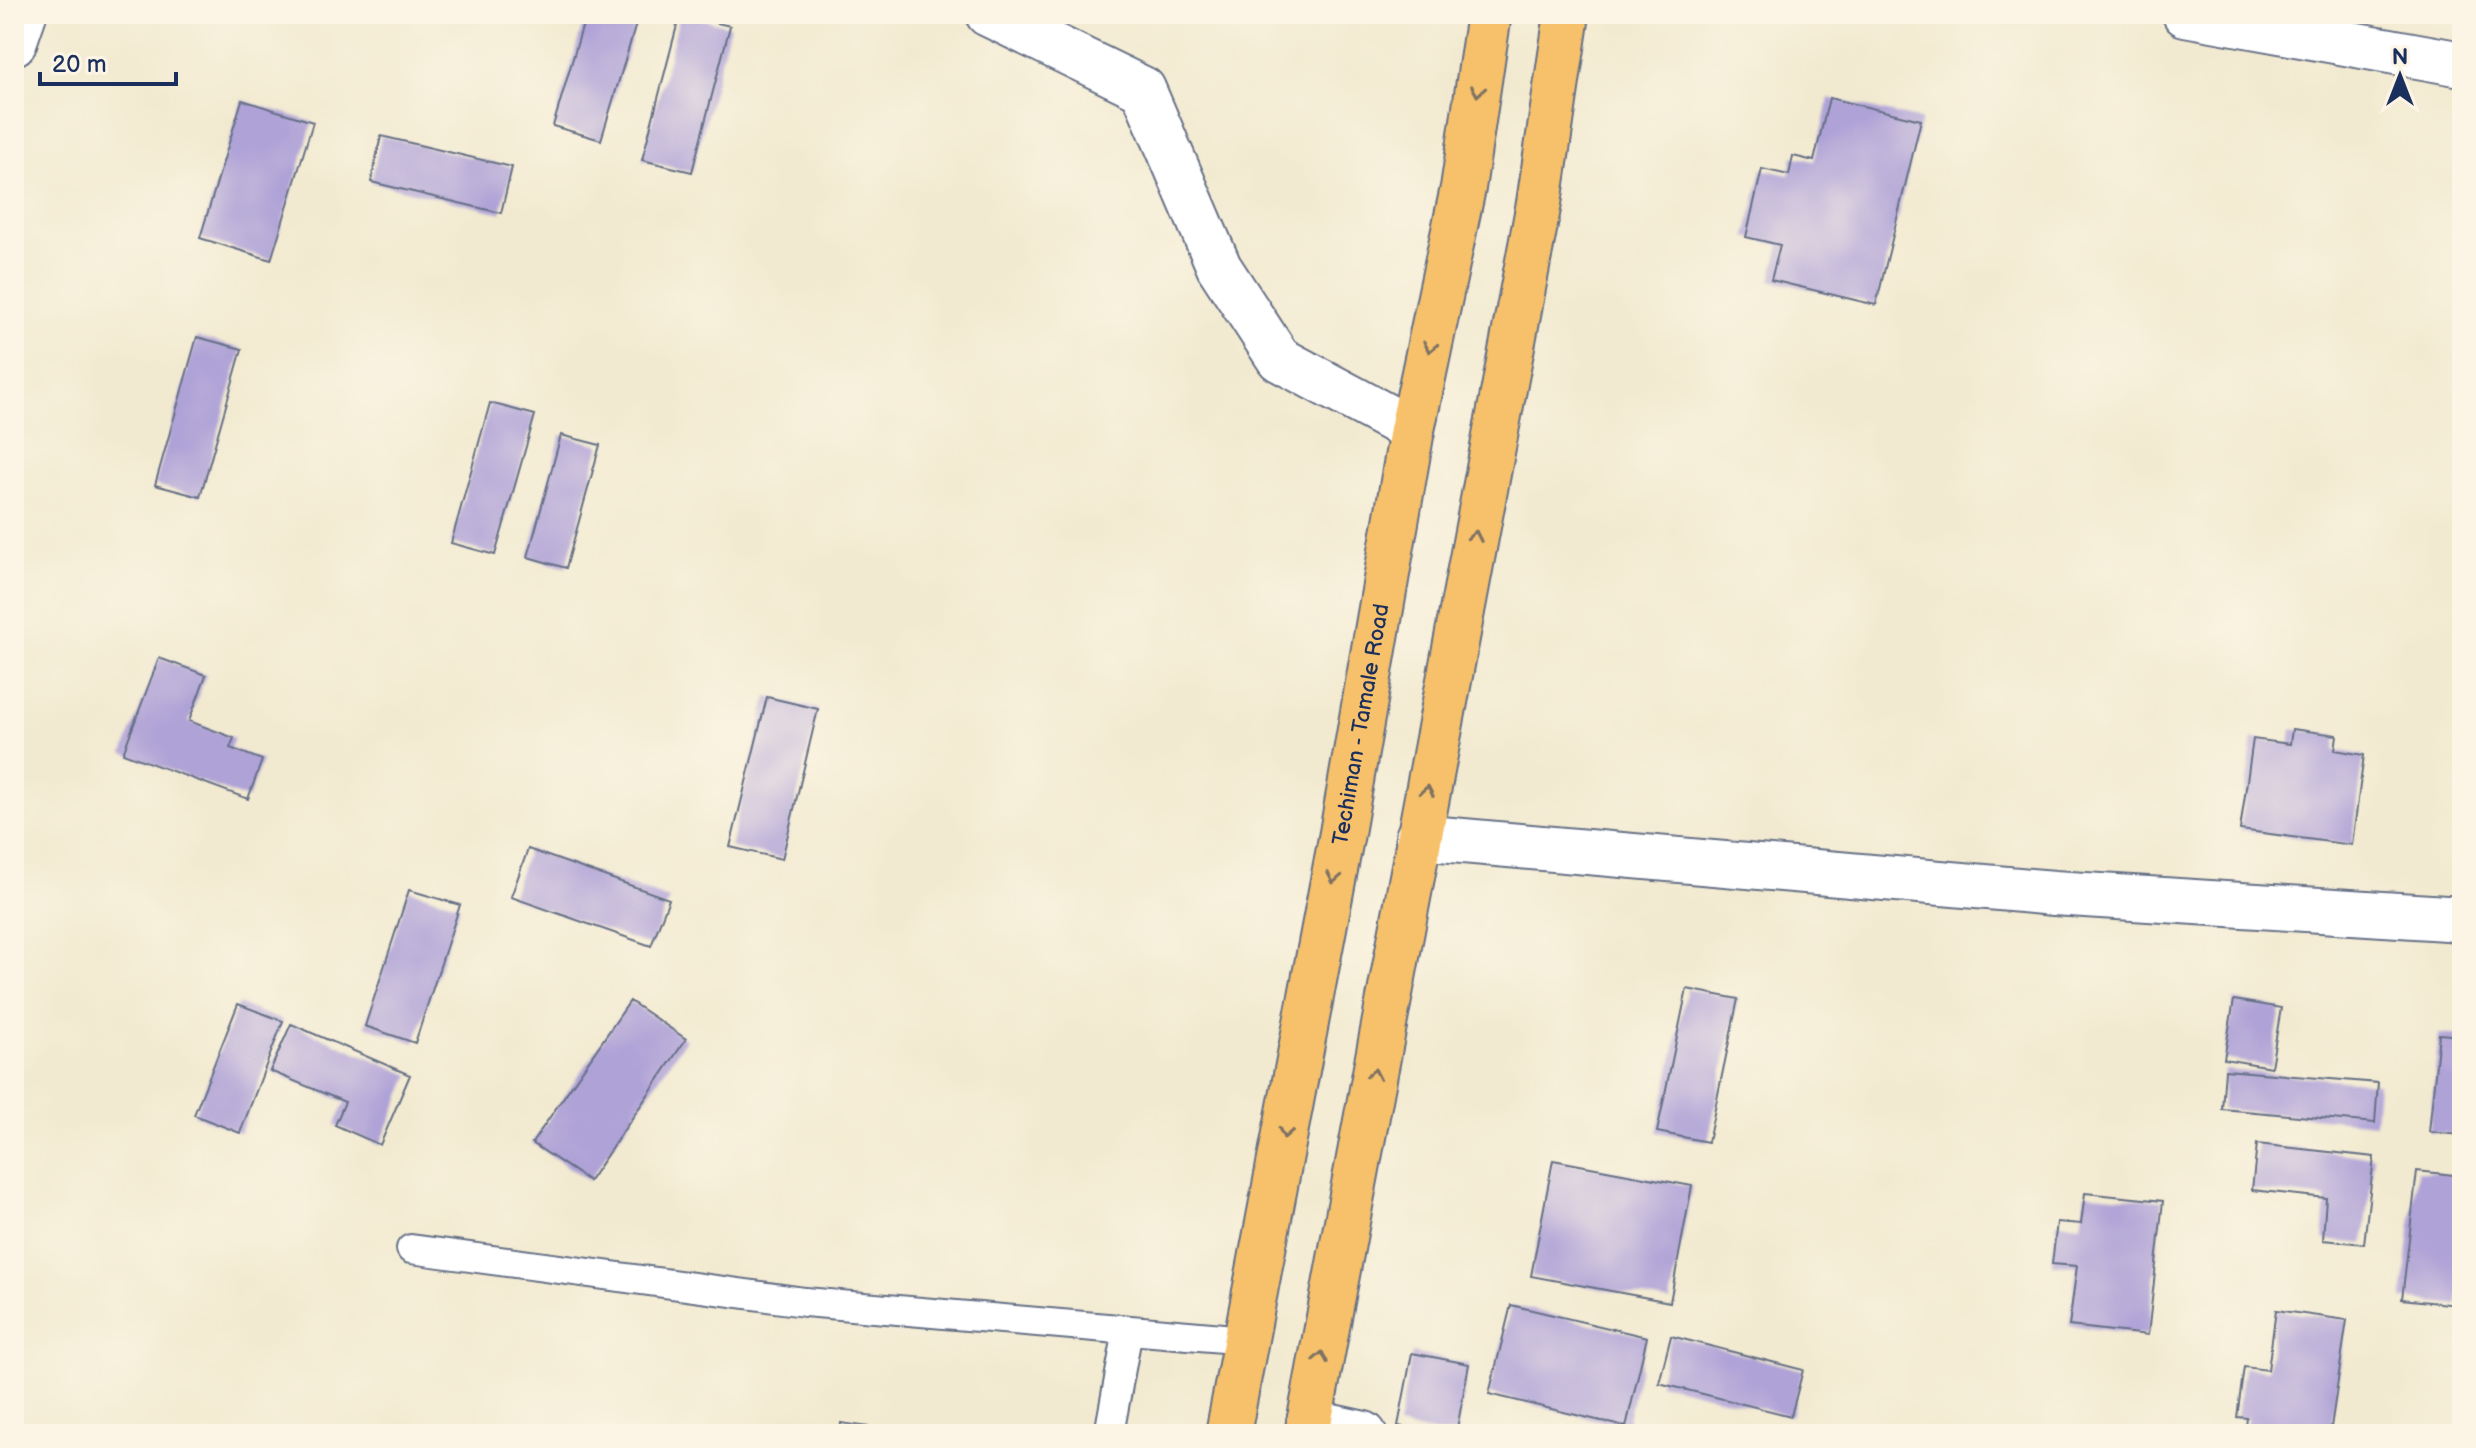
<svg xmlns="http://www.w3.org/2000/svg" width="2476" height="1448" font-family="'Balsamiq Sans',sans-serif">
<rect width="100%" height="100%" fill="#fcf5e5"/>
<filter id="ink" filterUnits="userSpaceOnUse"><feTurbulence type="fractalNoise" baseFrequency=".0125" numOctaves="2"/><feDisplacementMap in="SourceGraphic" scale="16" xChannelSelector="R" yChannelSelector="G"/><feConvolveMatrix kernelMatrix="1 2 1 2 8 2 1 2 1" color-interpolation-filters="sRGB"/></filter>
<filter id="wash" filterUnits="userSpaceOnUse"><feTurbulence type="fractalNoise" baseFrequency=".006" numOctaves="4" result="noise"/><feDisplacementMap in="SourceGraphic" scale="32" xChannelSelector="R" yChannelSelector="G"/><feGaussianBlur stdDeviation="1.8" result="paint"/><feColorMatrix in="noise" values="0 0 0 0 0 0 0 0 0 0 0 0 0 0 0 0 0 1.4 0 .05"/><feComposite in="paint" operator="in"/></filter>
<g filter="url(#wash)">
<rect width="100%" height="100%" fill="#f2ead0"/>
<g id="blocks">
<!-- building -->
<path fill="#afa2d7" d="M586 14H639L601 140 553 126Z
M680 14 730 26 692 172 642 160Z
M1829 98 1921 120 1876 305 1771 280 1780 245 1746 237 1762 169 1789 175 1793 156 1814 161Z
M242 100 313 122 271 260 200 238Z
M381 136 512 167 501 213 371 182Z
M197 337 242 349 200 497 155 485Z
M490 403 535 415 495 555 451 543Z
M561 435 600 445 566 568 528 557Z
M159 658 206 675 189 721 234 738 230 748 262 760 248 799 123 753Z
M767 697 818 709 782 859 730 847Z
M2292 729 2337 735 2335 750 2364 755 2352 845 2240 830 2253 739 2290 744Z
M528 849 669 899 651 946 511 897Z
M409 890 460 905 415 1043 365 1026Z
M1687 989 1738 999 1708 1142 1657 1132Z
M2234 1000 2281 1008 2271 1067 2224 1059Z
M630 1001 686 1039 589 1181 532 1143Z
M238 1004 283 1021 240 1133 194 1115Z
M291 1024 410 1075 380 1145 335 1125 345 1102 270 1071Z
M2439 1034 2462 1036V1135L2429 1132Z
M2225 1070 2378 1083 2375 1123 2222 1109Z
M2257 1144 2374 1157 2364 1244 2323 1240 2326 1198 2252 1190Z
M1553 1160 1692 1186 1670 1302 1531 1276Z
M2417 1171 2462 1176V1274L2458 1305 2402 1299Z
M2085 1193 2163 1201 2148 1335 2069 1326 2077 1266 2052 1264 2057 1222 2081 1224Z
M1511 1305 1647 1337 1626 1427 1489 1394Z
M2276 1310 2347 1320 2330 1434H2245L2247 1418 2237 1417 2244 1367 2268 1370Z
M1671 1336 1803 1370 1791 1416 1659 1383Z
M1412 1353 1469 1364 1456 1434H1439L1398 1426Z
M841 1423 904 1432V1434H840Z"/>
</g>
</g>
<g filter="url(#ink)">
<use href="#blocks" fill-opacity="0" stroke="#667086" stroke-width="2"/>
<g fill="none" stroke-linecap="round" stroke-linejoin="round">
<defs>
<path id="lane" d="M411 1249 805 1302 1246 1340
M1109 1434 1128 1330"/>
<path id="street" d="M988 14 1143 89 1219 267 1279 359 1412 430
M2185 14 2462 64
M14 43 24 14
M1418 837 2054 893 2462 919
M1309 1422 1364 1434"/>
<g id="highway">
<path id="s1" d="M1228 1434 1342 833 1412 430 1463 188 1489 14"/>
<path d="M1307 1434 1539 203 1567 14"/>
</g>
</defs>
<!-- lane casing -->
<use href="#lane" stroke="#667086" stroke-width="32"/>
<!-- street casing -->
<use href="#street" stroke="#667086" stroke-width="48"/>
<!-- highway casing -->
<use href="#highway" stroke="#667086" stroke-width="48"/>
<!-- lane -->
<use href="#lane" stroke="#fff" stroke-width="28"/>
<!-- street -->
<use href="#street" stroke="#fff" stroke-width="44"/>
<!-- highway -->
<use href="#highway" stroke="#f6c16b" stroke-width="44"/>
</g>
<!-- one-way arrows -->
<defs><path id="oneway-chevron" d="M-2-3.5L2.5 0L-2 3.5" fill="none" stroke-width="1.6" stroke-linecap="round" stroke-linejoin="round" transform="scale(2)"/></defs>
<g stroke="#7e7164">
<use href="#oneway-chevron" transform="translate(1478 91) rotate(99)"/>
<use href="#oneway-chevron" transform="translate(1430 347) rotate(102)"/>
<use href="#oneway-chevron" transform="translate(1475 536) rotate(-79)"/>
<use href="#oneway-chevron" transform="translate(1427 791) rotate(-79)"/>
<use href="#oneway-chevron" transform="translate(1334 878) rotate(101)"/>
<use href="#oneway-chevron" transform="translate(1374 1074) rotate(-79)"/>
<use href="#oneway-chevron" transform="translate(1285 1133) rotate(101)"/>
<use href="#oneway-chevron" transform="translate(1321 1357) rotate(-79)"/>
</g>
</g>
<g text-anchor="middle" dominant-baseline="central" stroke-width="6" stroke-linejoin="round" paint-order="stroke">
<!-- street labels -->
<g font-size="22" fill="#1b2f5e" stroke="#fcf5e5">
<text stroke="none"><textPath href="#s1" startOffset="722">Techiman - Tamale Road</textPath></text>
</g>
</g>
<!-- margin -->
<rect width="2476" height="1448" fill="none" stroke="#fcf5e5" stroke-width="48"/>
<!-- north arrow -->
<g transform="translate(2400 76)" stroke="#fcf5e5" stroke-width="6" paint-order="stroke">
<path d="M0-6L14 30L0 20L-14 30Z" fill="#1b2f5e"/>
<text y="-12" font-size="22" font-weight="bold" text-anchor="middle" fill="#1b2f5e">N</text>
</g>
<!-- scale -->
<path d="M40 72v12h136v-12" fill="none" stroke="#1b2f5e" stroke-width="4"/>
<text x="52" y="72" font-size="24" fill="#1b2f5e" stroke="#fcf5e5" stroke-width="6" paint-order="stroke">20 m</text>
</svg>
